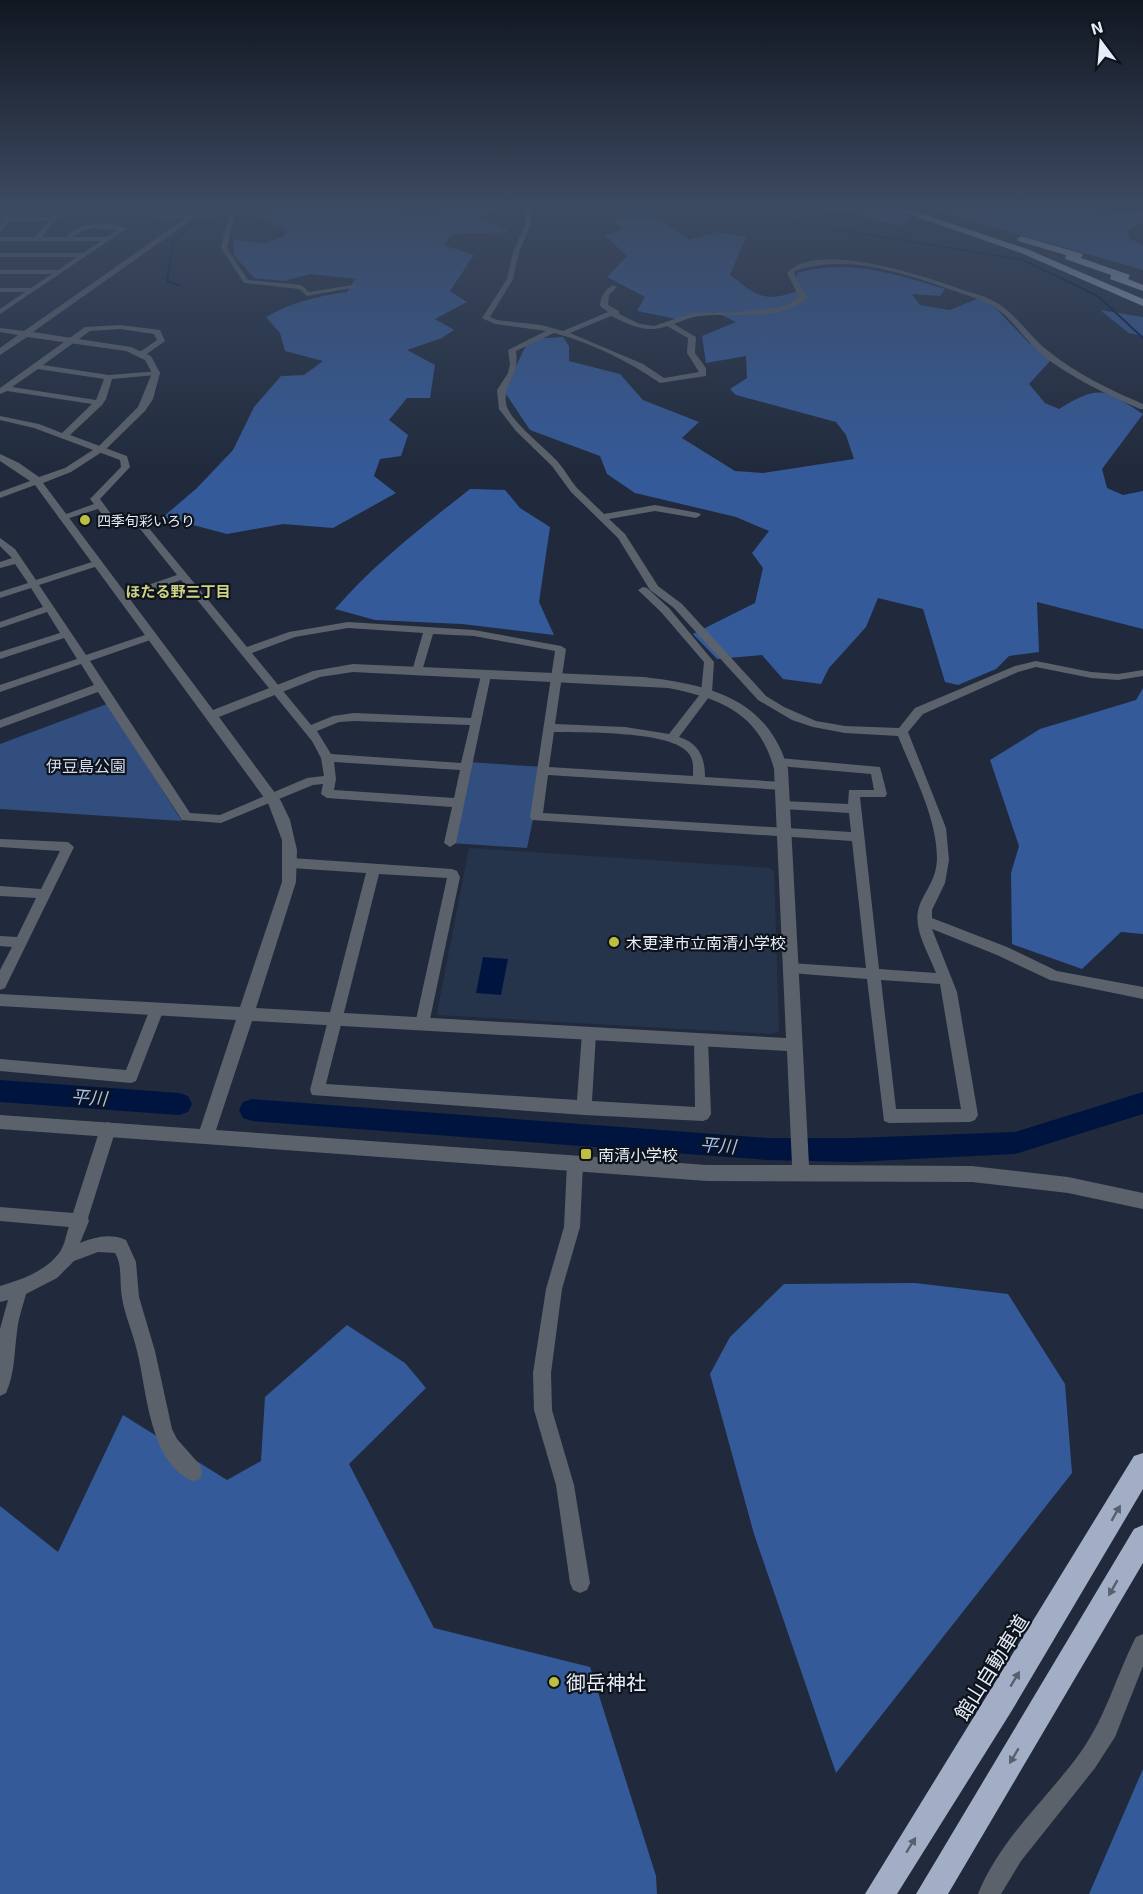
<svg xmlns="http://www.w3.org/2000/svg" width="1143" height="1894" font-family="'Exo 2','Noto Sans JP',sans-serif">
<rect width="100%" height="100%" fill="#202a3c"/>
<!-- built -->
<path fill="#26344b" d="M469 848 770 868 774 872 779 1031 771 1034 439 1015 437 1013Z"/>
<!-- green -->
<path fill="#324e7e" d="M107 704 182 821 0 809V744Z
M468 762 544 767 527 848 450 843Z"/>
<!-- forest -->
<path fill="#355a99" d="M277 206H413L401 215 433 216 434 212 458 206H501L502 212H488L481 217 509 232 453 234 443 245 474 255 450 291 467 302 435 319 454 330 442 338 407 350 435 365 430 398H407L389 420 408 435 401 456 380 459 374 476 396 493 333 528 283 524 227 534 163 517 197 488 233 450 254 407 281 376 304 375 323 361 285 351 280 333 266 317C293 302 317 296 347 292L355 279 310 274 284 281 254 278 234 255 233 240 264 243 285 236 287 229 261 218Z
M799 206H877L911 217 905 225 877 222 859 213H830Z
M921 206H1086L1102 214 1143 211V222L1127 230 1130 239 1143 245V270Z
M612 218H659L689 240 718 232 746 237 730 275C757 296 764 303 797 291V273C849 258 895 274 945 289L940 296 912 294 920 305 950 310 984 296 1029 343 1051 360 1029 384 1045 403 1059 409C1100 384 1104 389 1143 414L1102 469 1107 488 1123 495 1143 491V629L1037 602 1039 652 1009 656 996 669 958 685 945 682 923 609 878 598 866 627 829 668 821 684 783 679 762 655 717 659 693 634 755 603 763 568 752 553 769 531 736 517 635 493 607 474 600 456 530 430 504 391 529 339 563 337 569 346V361L620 374 643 400 699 422 682 438 735 471 763 473 854 459 846 435 836 422 736 395 730 389 747 378 746 356 706 363 702 336 736 322 715 312 682 320 637 311 645 297 607 277 627 256 604 235 623 230Z
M1100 310 1143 317V336L1129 333Z
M470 489 505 490 520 508 550 527 539 602 554 635 462 624 375 620 335 609C374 564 423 526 470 489Z
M1143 688V934L1121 932 1082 969 1012 944 1011 873 1019 846 990 760 1040 729 1136 700Z
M915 1283 1008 1294 1065 1384 1072 1473 836 1773 754 1534 710 1374 730 1337 784 1284Z
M347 1325 405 1363 426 1388 349 1464 434 1628 590 1667 656 1876 657 1894H0V1506L58 1552 123 1415 227 1480 261 1461 265 1397Z
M1143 1769V1894H1089Z"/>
<!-- water -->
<path fill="#001440" d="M483 957 508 959 501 995 476 993Z"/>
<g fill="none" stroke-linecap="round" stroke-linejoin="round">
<!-- stream -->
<path stroke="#001440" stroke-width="2" d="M175 206 174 215 178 216
M696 206 1023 260 1098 296 1143 338
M180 286 167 281 173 242 198 218H192"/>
<!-- river -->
<path fill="#001440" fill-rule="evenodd" d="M0 1080 179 1093 188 1096 192 1104 188 1112 179 1115 0 1102Z
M1143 1092V1114L1015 1154 853 1162 766 1160 252 1121 243 1118 239 1110 243 1102 252 1099 766 1138H853L1015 1132Z"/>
<!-- minor -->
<path fill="#5c626b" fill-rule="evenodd" d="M15 206H22L13 217H52L60 206H67L42 237H66C80 222 109 220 126 229L0 314V309L25 292H0V288H31L52 274H0V270H58L77 257H0V253H83L101 241H0V237H35L48 221H10L0 231V225L3 221H0V217H6ZM93 228 117 230 107 237H73L82 231Z
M529 206H535L531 212V225L519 252 513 279 490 317 497 320 541 325 563 331 608 312 600 306C600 297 605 289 613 285L617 287 609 295 608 305 619 311V314L640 324 654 326 692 313 742 312 786 306 799 297 787 273C816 239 927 277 963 290 974 293 987 297 997 303 1017 315 1029 336 1047 350 1075 373 1110 390 1143 404V409H1140C1106 394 1069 377 1040 353 1023 338 1011 316 991 305 979 298 964 295 952 290 903 273 846 253 795 271L794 273 807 298C776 325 728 310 692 317 686 319 680 322 674 324L696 337 695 353 706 368V376L660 383C628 361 592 343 554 333L516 351C520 379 503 381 506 403 508 420 546 448 558 462 565 470 570 480 577 488 586 497 595 505 604 514L655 505 699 513 701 515 696 518 655 511 609 519 625 534 658 586 682 604 766 696 784 707 816 721 845 726 899 728 915 708 1015 666 1036 661 1091 672 1118 674 1143 670V676L1118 680 1091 678 1036 667 1018 672 923 714 908 732 946 828 949 860 945 883 932 910V918L1007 947 1057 971 1143 987V999L1050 980 997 955 932 929 957 992 978 1115 975 1120 970 1122 889 1123 884 1121 867 979 790 973 785 972 783 968 785 964 790 963 866 968 852 841 532 820 530 817 555 651 474 636 433 634 422 671 417 674 412 671 423 633 348 628 295 637 252 653 311 725 333 716 354 713 471 718 481 675 486 672 490 673 491 675 456 843 450 847 444 843 452 807 327 798 321 794 323 784 313 785 221 823 182 820 98 692 0 728V720L94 685 81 664 0 692V685L77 659 64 638 0 659V652L60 633 47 612 0 628V622L43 607 31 588 0 598V592L28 583 15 564 0 568V562L12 558 0 546V538L15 549 36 580 95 561H101V565L39 585 86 655 148 634H156V638L90 661 190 813 220 815 307 778 324 776 321 758 312 741 181 580 127 599H119V595L177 575 137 525 105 518 98 509 63 520 58 517 94 504 90 499 121 467 120 460 34 428 0 420V416L39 424 62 433 92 404 7 391 0 394V388L85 327 120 325 160 330 165 341 144 356 137 354 157 340 154 334 120 329 90 331 43 365 109 375 159 371 160 373 156 375 112 379 106 399 102 405 70 435 127 456 130 467 100 499 111 514 143 521 247 647 289 632 348 622 474 630 561 646 566 649 555 724 625 727 669 734 701 693 704 662 661 612 638 590 643 587 647 588 669 608 714 662 712 693 679 737C699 743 705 758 705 777L782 782 788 786 782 790 548 775 543 813 851 832 849 813 783 809 777 805 783 801 848 804 849 790H874L871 774 779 766 773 762 779 758 880 767 887 794 885 797H860L879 969 936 973C929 954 914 931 918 911 922 893 936 883 937 859 937 817 913 774 898 736L845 733 813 727 792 720 758 700 674 608 650 590 618 538 571 492 552 466 516 431 499 409 497 390 508 373 510 364 508 350 546 331 495 324 482 318 507 279 513 252 525 225V212ZM611 316C630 325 646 334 667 326L688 338 687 353 699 372 664 378 643 364 570 333ZM38 369 104 379 96 400 12 387ZM354 721 470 725 461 763 331 754 317 731 339 722ZM554 732C582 733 673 730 689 754 694 760 693 769 693 776L549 767ZM334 762 460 770 454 798 334 790 336 779ZM881 980 940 984 961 1109H896Z
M235 212 227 248 248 280 301 285 309 292 353 285 357 287 307 296 299 289 244 283 221 248 229 215 195 218 192 216Z
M188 214 190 217 156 220 153 218Z
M0 839 68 842 74 847 5 988 0 990V970L12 947 0 946V936L17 937 36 898 0 896V886L41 889 60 851 0 847Z
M291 858 452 869 457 871 460 877 429 1024 427 1028 422 1030 417 1028 415 1024 447 878 379 874 326 1084 577 1100 582 1033 584 1029 589 1027 594 1029 596 1033 592 1101 695 1107 694 1040 696 1036 701 1034 706 1036 708 1040 711 1114 708 1119 703 1121 584 1115 312 1095 310 1090 366 873 291 868 285 863Z
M157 1003 162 1005 164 1009 136 1081 131 1083 0 1071V1059L126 1070 150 1009 152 1005Z
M108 1122 113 1124 116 1129 88 1218 89 1221 80 1243C95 1237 110 1233 126 1240L136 1262 139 1297 155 1351 172 1429 177 1439 200 1465 202 1472 200 1479 193 1481C149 1463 147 1390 137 1351 133 1333 125 1316 122 1298 119 1282 123 1266 115 1253L98 1252 74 1261 57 1278 26 1294C23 1306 18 1319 17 1332 14 1353 15 1373 6 1393L0 1396V1329L8 1300 0 1302V1286C21 1280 49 1270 61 1250 65 1244 66 1234 69 1227L0 1221V1207L73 1213 100 1129 103 1124Z
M575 1157 581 1159 583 1164 580 1227 562 1289 551 1373 552 1410 574 1485 590 1583 587 1590 580 1593 573 1590 570 1583 556 1485 534 1410 533 1373 546 1289 564 1227 567 1164 569 1159Z
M1143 1634V1666L1115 1737 1095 1768 1021 1861 1001 1894H978C1000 1839 1046 1800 1080 1753 1106 1717 1116 1676 1136 1637Z"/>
<!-- tertiary -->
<path fill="#5c626b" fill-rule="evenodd" d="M203 206H211L33 332 131 347 151 356 160 373 153 399 145 411 105 450 71 472 43 483 213 710 313 671 353 664 644 677C710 685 767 698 788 769L809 1165 972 1166 1068 1177 1143 1193V1209L1068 1193 972 1182 707 1181 0 1129V1115L200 1129 236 1020 0 1006V994L240 1007 282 882V840L268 803 35 485 0 498V492L30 481 0 461V454L19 463 39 477 65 468 99 446 138 407 152 373 145 360 126 351 27 337 0 355V348L18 335 0 332V328L24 331ZM353 672 668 688C720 698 759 713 774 769L786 1038 256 1008 296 882 297 850 290 820 281 801 219 717 320 677ZM252 1021 787 1051 792 1165H707L216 1130Z"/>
<!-- motorway -->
<path fill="#a1aec5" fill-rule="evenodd" d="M885 206H899L1027 249 1143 299V306L1021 253Z
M1021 236 1083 254 1081 258 1130 275 1128 279 1143 285V291L1110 279 1111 275 1065 259 1066 255 1018 241 1017 239Z
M1143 1453V1489L1011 1712 897 1894H865L1134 1456Z
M1143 1525V1563L948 1894H916L1134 1529Z"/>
</g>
<!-- one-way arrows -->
<defs><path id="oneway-solid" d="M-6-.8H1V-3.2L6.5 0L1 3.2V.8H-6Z" transform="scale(1.5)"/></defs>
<g fill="#586070">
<use href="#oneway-solid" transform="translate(1116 1513) rotate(-60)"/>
<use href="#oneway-solid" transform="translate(1113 1588) rotate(120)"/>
<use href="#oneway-solid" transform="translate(1015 1679) rotate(-59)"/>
<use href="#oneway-solid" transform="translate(1014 1756) rotate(121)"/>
<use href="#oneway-solid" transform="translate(911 1845) rotate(-58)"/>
</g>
<!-- sky -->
<linearGradient id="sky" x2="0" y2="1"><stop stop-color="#121721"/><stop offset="0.44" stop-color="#3c4a61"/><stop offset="1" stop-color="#3c4a61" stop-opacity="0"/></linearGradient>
<rect width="1143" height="472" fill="url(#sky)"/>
<!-- markers -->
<g fill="#bdbf43" stroke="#0e131b" stroke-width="2">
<circle cx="85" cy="520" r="6"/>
<circle cx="614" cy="942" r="6"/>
<rect x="580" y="1148" width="12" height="12" rx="3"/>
<circle cx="554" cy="1682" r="6"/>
</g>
<g text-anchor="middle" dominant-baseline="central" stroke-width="4.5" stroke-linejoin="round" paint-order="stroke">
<!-- far-poi labels -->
<g font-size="14" fill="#e5ecf8" stroke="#0e131b" text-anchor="start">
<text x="97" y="520">四季旬彩いろり</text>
</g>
<!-- far-neighbourhood labels -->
<g font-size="15" font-weight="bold" fill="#d0d385" stroke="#0e131b">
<text x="178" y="591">ほたる野三丁目</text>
</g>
<!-- park labels -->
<g font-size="16" fill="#d2ddf0" stroke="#0e131b">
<text x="86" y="765">伊豆島公園</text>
</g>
<!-- poi labels -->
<g font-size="16" fill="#e5ecf8" stroke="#0e131b" text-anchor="start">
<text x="626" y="942">木更津市立南清小学校</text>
<text x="598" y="1154">南清小学校</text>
</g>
<!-- water labels -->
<g font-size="18" font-style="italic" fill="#a1c2f8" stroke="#0e131b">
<text transform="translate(89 1097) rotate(4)">平川</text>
<text transform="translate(718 1145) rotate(4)">平川</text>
</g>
<!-- near-street labels -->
<g font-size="20" fill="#e5ecf8" stroke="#0e131b">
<text transform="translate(991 1667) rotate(-58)">館山自動車道</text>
</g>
<!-- near-poi labels -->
<g font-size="20" fill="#e5ecf8" stroke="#0e131b" text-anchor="start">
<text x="566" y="1682">御岳神社</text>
</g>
</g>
<!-- north arrow -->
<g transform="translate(1101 42) rotate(344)" stroke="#0e131b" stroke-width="4.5" paint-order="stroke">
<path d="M0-4.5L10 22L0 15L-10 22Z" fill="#e5ecf8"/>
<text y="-9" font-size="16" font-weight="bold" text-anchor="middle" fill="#e5ecf8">N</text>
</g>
</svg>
